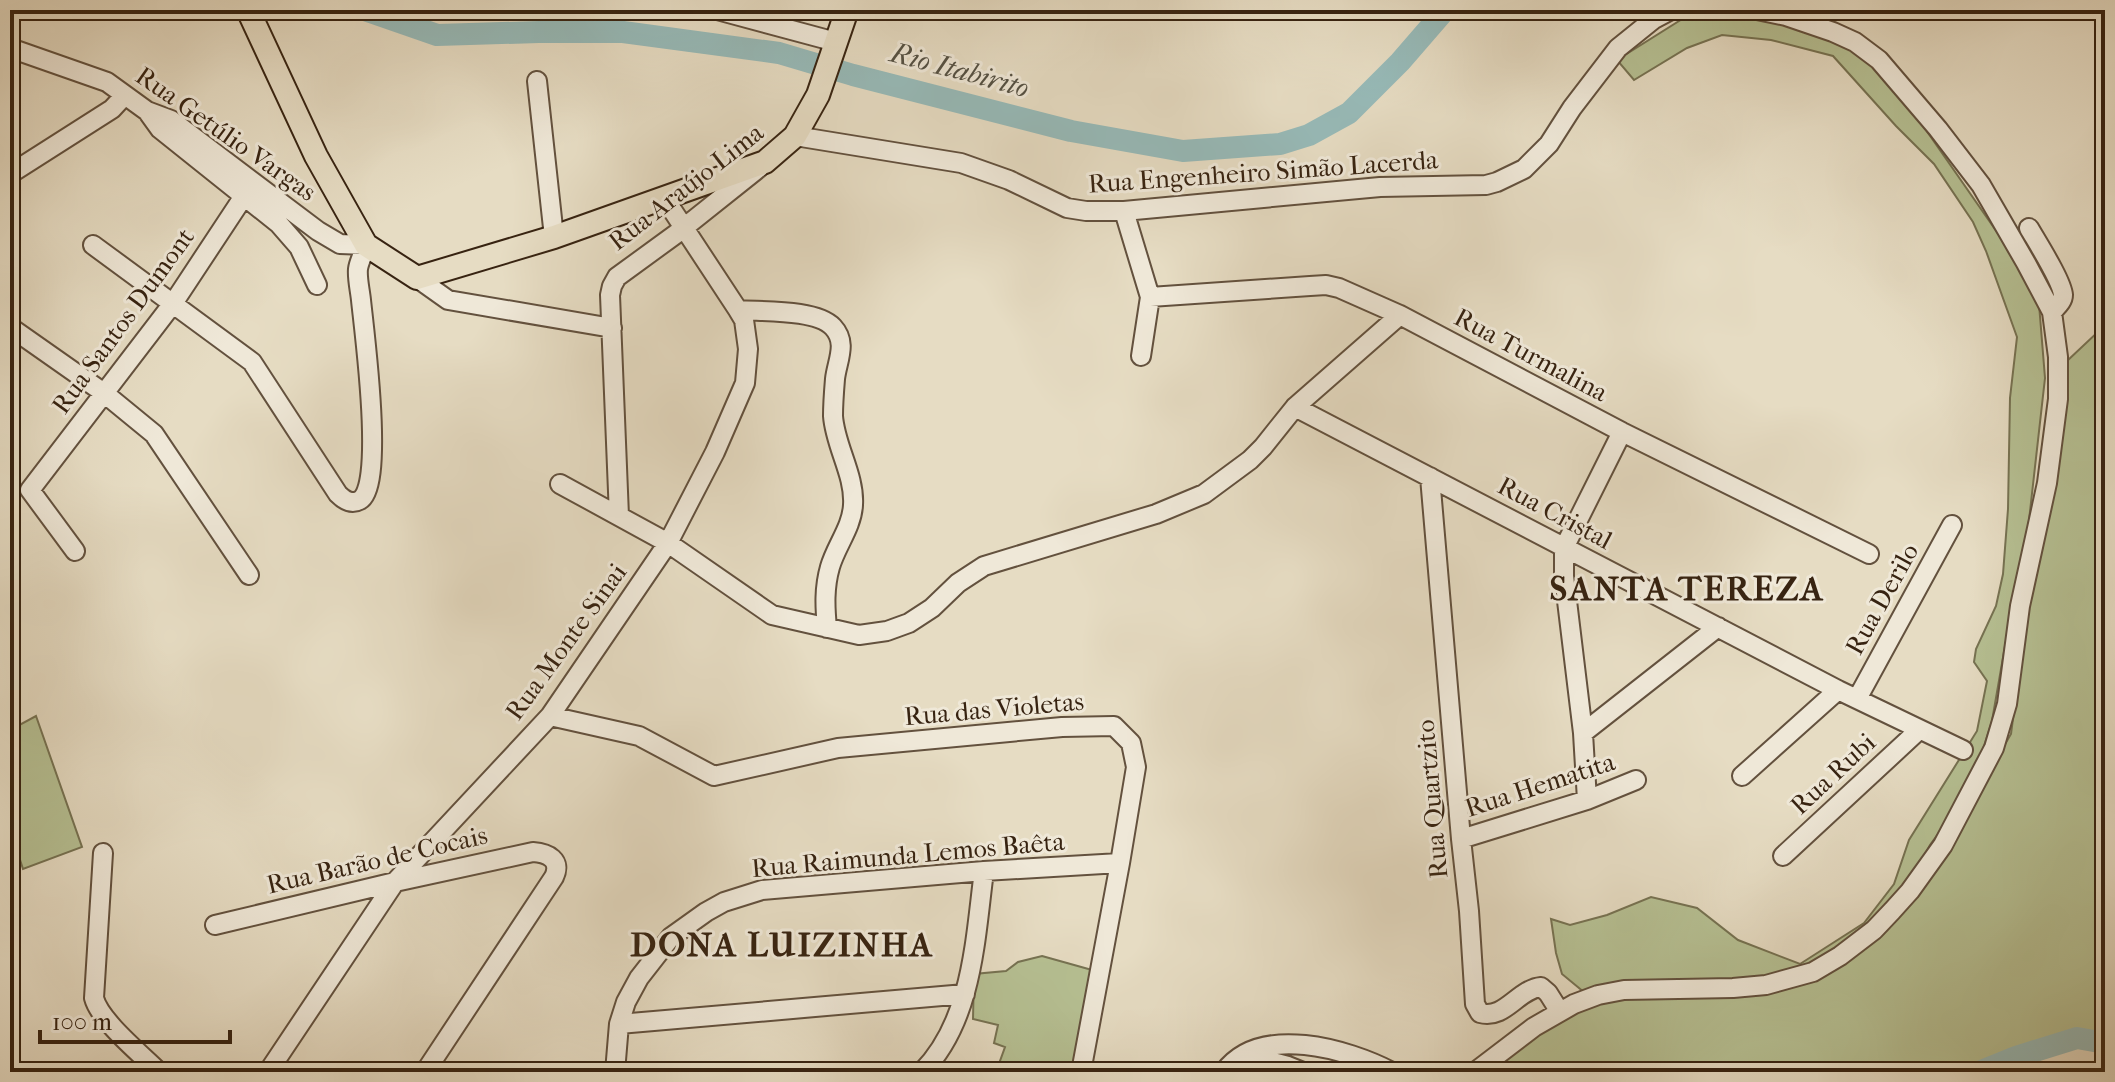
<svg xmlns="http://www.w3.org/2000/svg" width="2115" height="1082" font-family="'IM FELL French Canon',serif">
<rect width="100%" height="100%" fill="#e6dcc3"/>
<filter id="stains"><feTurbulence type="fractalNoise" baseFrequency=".0025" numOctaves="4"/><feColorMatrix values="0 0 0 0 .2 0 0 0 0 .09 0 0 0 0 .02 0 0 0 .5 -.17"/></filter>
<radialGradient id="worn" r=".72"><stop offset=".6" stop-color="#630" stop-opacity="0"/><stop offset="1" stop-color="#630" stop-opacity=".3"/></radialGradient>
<!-- green -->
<path fill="#b6c093" stroke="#767252" stroke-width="2" d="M1695 11 1780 21 1852 44 1887 74 1999 235 2039 304 2045 378 2027 538 2005 646 1992 721 1970 790 1930 845 1915 872 1948 842 2011 734 2028 604 2053 481 2067 361 2100 330 2105 318V1043L2077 1038 2016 1057 1979 1072H1482L1585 993 1562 974 1556 953 1551 919 1570 925 1607 915 1651 897 1697 908 1738 940 1800 964 1864 923 1894 884 1909 840 1977 731 1987 681 1974 662 1976 649 1996 606 2003 574 2008 509 2010 398 2017 337 1986 251 1973 222 1934 164 1896 126 1833 56 1771 40 1722 35 1687 48 1634 80 1617 60Z
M36 716 82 847 23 869 10 829V730Z
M1042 956 1092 970 1075 1072H996L1005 1047 994 1043 998 1025 973 1019 974 974 1006 971 1018 962Z"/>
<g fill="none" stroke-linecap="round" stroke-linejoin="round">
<!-- river -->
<path stroke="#97bab8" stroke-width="22" d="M365 10 437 35 539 32H623L779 53 853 75 1071 131 1183 151 1280 144 1309 135 1349 113 1400 62 1445 10
M1979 1072 2016 1057 2077 1038 2105 1043"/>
<defs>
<path id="minor" d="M717 10 836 42
M10 48 107 82 147 111 171 120 318 231 340 244 366 245C364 253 359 261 358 269 357 278 360 290 361 300 364 330 385 486 360 500 351 505 344 500 338 494L252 362 93 245
M537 81 554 237
M147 111 160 129 279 224 299 247 317 285
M795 136 961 163 1009 180 1067 208 1086 211H1124L1380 187 1486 185 1497 182 1524 169 1549 144 1572 108 1618 48 1654 19 1671 10
M10 174 112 109 125 95
M1124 211 1150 297 1141 356
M2029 228C2037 242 2062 281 2063 295 2063 302 2056 307 2052 312
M417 278 448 300 612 328
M1150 297 1310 286 1326 285 1339 288 1400 315 1622 432 1869 554
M738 310C762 312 816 309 833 327 848 343 837 361 835 379 834 391 833 404 833 416 835 446 855 475 853 505 852 527 836 546 830 567 824 588 825 607 827 628
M10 327 104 393 154 434 249 575
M1295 407 1838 690 1963 750
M1430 477 1461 839 1469 911 1475 1004 1480 1013C1505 1020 1518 989 1541 987L1548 993 1560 1012
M560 484 668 543 772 615 859 635 887 631 909 623 932 608 958 583 984 566 1156 514 1204 494 1250 460 1263 447 1295 407 1400 315
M619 516 610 295 612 286 617 277 676 234 760 167
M75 551 30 490 174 302 244 196
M1857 699 1952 525
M550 716 639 736 714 776 838 748 1062 727 1114 726 1131 743 1136 767 1120 863 1081 1072
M1583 733 1718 627
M1742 776 1838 690
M1587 800 1583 733 1564 576V548L1622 432
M1461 839 1587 800 1636 780
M103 853 94 998C100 1021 141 1054 159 1072
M1783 856 1919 730
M215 925 395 882 533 852C548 853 562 860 554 877L425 1072
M619 1024 965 994
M1245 1055 1288 1066 1303 1072
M268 1072 395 882 550 716 668 543 715 452 745 383 748 349 744 320 738 310 665 199
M615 1072 619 1024 626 1002 639 978 671 937 706 912 724 902 762 890 984 871 1120 863
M922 1072C973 1020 975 939 984 871
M1224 1072C1260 1023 1348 1049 1392 1072
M1475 1072 1534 1027 1574 1004 1598 995 1624 990 1733 988 1766 985 1813 972 1840 956 1874 930 1892 911 1910 891 1943 845 1994 748 2007 704 2020 606 2047 483 2058 399V357L2052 312 2026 263 1981 185 1938 129 1879 60 1855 42 1833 32 1786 16 1757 10"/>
<path id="major" d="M248 10 316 156 366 245 417 278 554 237 765 162 795 136 818 95 847 10"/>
</defs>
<!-- minor casing -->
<use href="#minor" stroke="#63513e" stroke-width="22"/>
<!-- major casing -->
<use href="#major" stroke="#372311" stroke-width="26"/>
<!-- minor -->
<use href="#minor" stroke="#efe8d8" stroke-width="18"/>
<!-- major -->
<use href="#major" stroke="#e6dcc3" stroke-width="22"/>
</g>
<g text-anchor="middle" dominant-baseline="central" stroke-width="6" stroke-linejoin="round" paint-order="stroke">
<!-- street labels -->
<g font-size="26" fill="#372311" stroke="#efe8d8">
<text transform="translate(226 134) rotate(35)">Rua Getúlio Vargas</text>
<text transform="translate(1263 172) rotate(-4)">Rua Engenheiro Simão Lacerda</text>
<text transform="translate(686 187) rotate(-38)">Rua Araújo Lima</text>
<text transform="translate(123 321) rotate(-54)">Rua Santos Dumont</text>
<text transform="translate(1531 355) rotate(28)">Rua Turmalina</text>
<text transform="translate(1555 513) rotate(28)">Rua Cristal</text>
<text transform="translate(1882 599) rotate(-61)">Rua Derilo</text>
<text transform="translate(566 642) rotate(-54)">Rua Monte Sinai</text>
<text transform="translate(994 709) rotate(-5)">Rua das Violetas</text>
<text transform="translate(1833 774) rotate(-43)">Rua Rubi</text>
<text transform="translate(1540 785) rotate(-18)">Rua Hematita</text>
<text transform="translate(1432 799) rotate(-95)">Rua Quartzito</text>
<text transform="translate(908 855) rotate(-5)">Rua Raimunda Lemos Baêta</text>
<text transform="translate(377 860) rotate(-13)">Rua Barão de Cocais</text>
</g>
<!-- water labels -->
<g font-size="28" font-style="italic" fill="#545043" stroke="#efe8d8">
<text transform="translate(960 70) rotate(15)">Rio Itabirito</text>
</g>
<!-- district labels -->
<g font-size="34" font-weight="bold" letter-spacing="2" fill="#372311" stroke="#efe8d8">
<text x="1687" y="589">SANTA TEREZA</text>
<text x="782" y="945">DONA LUIZINHA</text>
</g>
</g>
<!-- margin -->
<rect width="2115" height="1082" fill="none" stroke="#e6dcc3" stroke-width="40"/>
<rect x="12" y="12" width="2091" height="1058" fill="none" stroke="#372311" stroke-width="4"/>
<rect x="20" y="20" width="2075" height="1042" fill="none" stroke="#372311" stroke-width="2"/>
<!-- scale -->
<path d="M40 1030v12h190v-12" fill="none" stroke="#372311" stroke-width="4"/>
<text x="52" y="1030" font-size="24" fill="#372311" stroke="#efe8d8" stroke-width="6" paint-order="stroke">100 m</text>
<rect width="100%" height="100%" filter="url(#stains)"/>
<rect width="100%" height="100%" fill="url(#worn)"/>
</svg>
